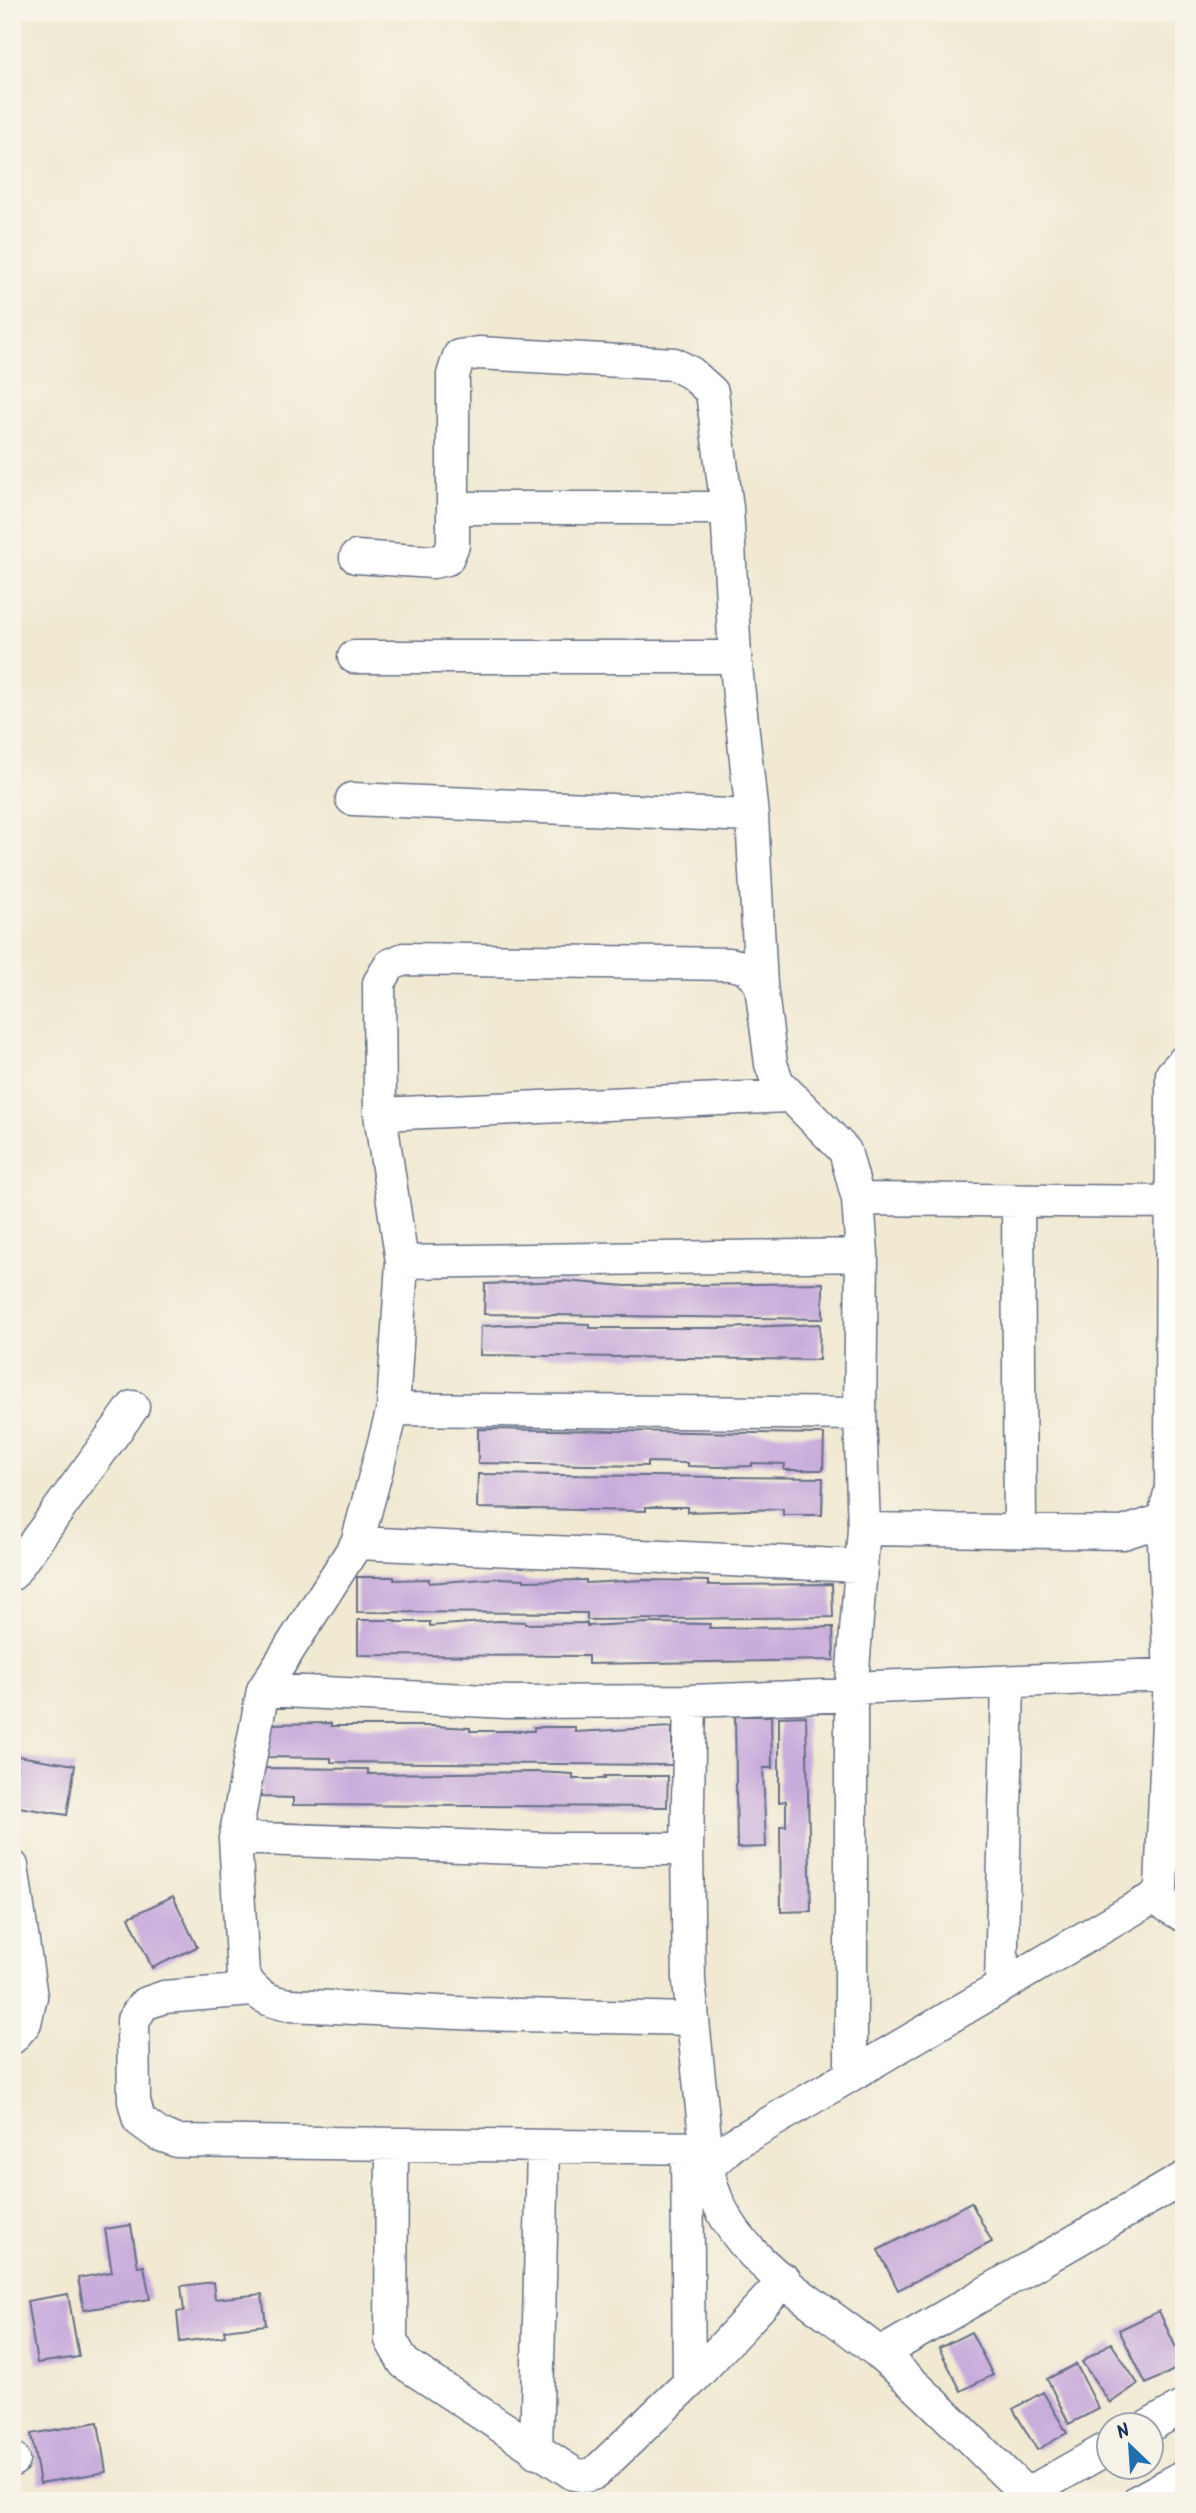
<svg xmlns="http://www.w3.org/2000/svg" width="1196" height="2513" font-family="Kalam,sans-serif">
<rect width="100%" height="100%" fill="#f7f3e8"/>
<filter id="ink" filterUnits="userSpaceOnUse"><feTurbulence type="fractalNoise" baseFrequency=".0143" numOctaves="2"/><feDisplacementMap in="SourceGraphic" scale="14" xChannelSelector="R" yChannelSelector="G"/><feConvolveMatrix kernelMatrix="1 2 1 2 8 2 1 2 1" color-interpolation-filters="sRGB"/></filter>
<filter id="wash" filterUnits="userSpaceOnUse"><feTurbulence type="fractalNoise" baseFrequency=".00686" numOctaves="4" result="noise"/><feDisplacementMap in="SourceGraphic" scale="28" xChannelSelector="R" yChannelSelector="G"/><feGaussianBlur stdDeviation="1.57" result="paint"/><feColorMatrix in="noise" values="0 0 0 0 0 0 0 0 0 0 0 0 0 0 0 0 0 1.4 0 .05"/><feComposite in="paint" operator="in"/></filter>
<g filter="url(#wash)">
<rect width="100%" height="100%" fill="#f1e9d2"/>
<g id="blocks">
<!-- building -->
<path fill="#c8acdb" d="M564 1281 626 1286 823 1283V1319L484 1314 485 1284Z
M560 1323 590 1324V1328H721L820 1324 819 1360 480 1355 481 1326Z
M478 1429 824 1434 823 1470H784L785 1464 752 1463V1466L718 1467 688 1466V1463L647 1462V1466L478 1463Z
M478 1474 823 1478 822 1515H783V1509L687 1512V1507H646V1511L477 1508Z
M357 1577H394V1580L429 1579V1583L498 1578 524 1579V1581L586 1580V1583L645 1580 708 1581V1585L832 1584 833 1617 587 1620V1613L357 1612Z
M358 1620H395V1622H430V1626L499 1621 525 1622V1624L587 1623V1626L646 1623 710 1624 709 1628 833 1627 834 1660 588 1664V1656L358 1655Z
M735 1716H771L772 1768H763L766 1847 737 1848Z
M806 1716 811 1911 781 1912 780 1826H786V1801L779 1802V1717Z
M331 1723V1726H433L470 1728V1731H534V1727H575V1732L672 1727V1765L331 1762V1758L265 1757 266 1724Z
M18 1756 75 1765 67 1815 12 1806Z
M261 1768 368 1769V1774L537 1772 573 1774V1779H605L604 1776H668L667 1807 293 1805V1798L261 1797Z
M173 1896 197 1947 152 1968 129 1917Z
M971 2202 992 2242 898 2290 878 2250Z
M131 2225 138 2267 144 2266 150 2299 84 2310 78 2278 112 2272 105 2229Z
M213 2282 215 2299 262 2294 266 2325 224 2330 225 2336 180 2342 177 2312 184 2311 181 2286Z
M68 2294 79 2357 37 2363 27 2301Z
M1159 2311 1184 2365 1146 2384 1119 2330Z
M971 2332 993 2375 961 2391 939 2348Z
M1111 2343 1138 2384 1110 2403 1082 2362Z
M1076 2364 1099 2409 1069 2424 1047 2379Z
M1043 2392 1067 2433 1037 2450 1013 2409Z
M98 2422 106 2472 40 2483 31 2434Z"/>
</g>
</g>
<g filter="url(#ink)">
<use href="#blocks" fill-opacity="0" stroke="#667087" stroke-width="2"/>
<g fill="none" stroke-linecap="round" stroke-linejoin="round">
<defs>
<path id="minor" d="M453 508H727
M356 557 433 562 447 559 453 545V375L459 356 479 353 674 364 691 373 712 392 727 508 735 657 752 816 761 985
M354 657H735
M352 799 752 816
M380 1114 788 1096
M858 1199 1172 1202
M1018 1201 1020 1531
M402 1262 862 1255
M393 1409 860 1414
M864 1529 1123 1533 1163 1520 1171 1489 1172 1074 1184 1061
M357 1543 861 1566
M12 1574 133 1407
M851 1688 1184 1674
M263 1690 508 1702 690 1701 851 1695
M690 1701 687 1849 689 1981 708 2167
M235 1838 549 1849H687
M12 1866 31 1997 25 2023 12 2038
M1154 1898 1161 1888 1170 1674 1163 1520H1182
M1001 1986 1008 1682
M252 1990 164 1997 144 2004 133 2020 134 2101 139 2120 158 2134 177 2141 706 2148
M692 2019 479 2014 291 2005C268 2002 255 1995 243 1975L235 1838 263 1690 357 1543 393 1409 402 1262 380 1114 379 983 390 965 404 959 730 964 747 968 761 985 771 1064 778 1083 845 1151 858 1199 862 1255 860 1414 864 1529 851 1695V2074
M392 2144 391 2340 404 2363 574 2474 586 2476 595 2473 689 2383 785 2280
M687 2148 689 2383
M880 2354 1184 2178
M1149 2426 1184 2406
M536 2452 543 2147
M12 2458 13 2460
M1027 2494 1108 2448
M1034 2501C982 2453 934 2399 880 2354 817 2301 720 2256 708 2167L732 2145 1142 1904 1154 1898 1184 1916
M1138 2501 1184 2476"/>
</defs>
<!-- minor casing -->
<use href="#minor" stroke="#667087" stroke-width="35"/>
<!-- minor -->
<use href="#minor" stroke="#fff" stroke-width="32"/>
</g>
</g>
<!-- margin -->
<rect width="1196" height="2513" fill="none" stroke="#f7f3e8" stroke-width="42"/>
<!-- north arrow -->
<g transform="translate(1130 2446) rotate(335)"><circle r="33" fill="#f7f3e8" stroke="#9fa5b1" stroke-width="2"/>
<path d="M0-5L12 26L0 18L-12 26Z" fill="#1f6fb2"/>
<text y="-10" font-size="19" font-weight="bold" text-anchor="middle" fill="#1b2f5e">N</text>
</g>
</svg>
